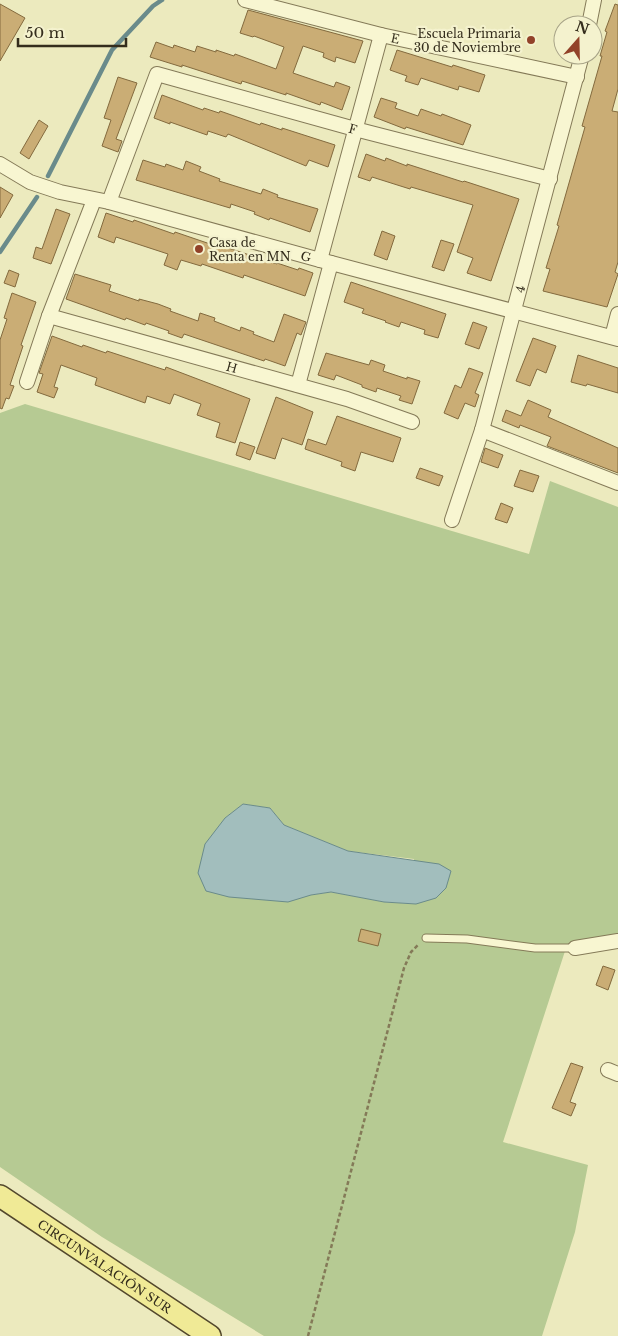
<svg xmlns="http://www.w3.org/2000/svg" width="618" height="1336" font-family="'Libre Baskerville',serif">
<rect width="100%" height="100%" fill="#eceabe"/>
<!-- green -->
<path fill="#b6ca93" fill-rule="evenodd" d="M25 404 529 554 550 481 618 507V939L566 948 503 1142 588 1165 575 1232 542 1336H264L102 1237 0 1167V413ZM243 804 270 808 284 825 348 851 414 859 416 904 384 902 331 892 311 895 229 897 225 818Z"/>
<!-- water -->
<path fill="#a2bebd" stroke="#6a8b8b" d="M243 804 270 808 284 825 348 851 439 864 451 871 446 888 436 898 416 904 384 902 331 892 311 895 288 902 229 897 206 891 198 873 205 844 225 818Z"/>
<g fill="none" stroke-linecap="round" stroke-linejoin="round">
<!-- stream -->
<path stroke="#6a8b8b" stroke-width="4.5" d="M48 176 112 50 153 6 162 0
M0 252 37 197"/>
</g>
<!-- building -->
<path fill="#caad75" stroke="#836a3e" d="M0 4 25 18 0 61Z
M615 4 618 5V89L612 111 618 112V262L615 272 618 274 607 307 543 291 550 269 546 268 559 226 557 225 585 127 582 126 602 56H600L607 32 605 31Z
M248 10 363 41 355 63 336 57 335 62 323 57 324 53 303 46 293 73 334 87 336 82 350 87 342 110 321 102 320 105 286 93V95L242 81 241 84 182 65V67L150 57 156 42 173 48 174 45 195 52 197 46 216 52V50L234 56 235 54 276 69 284 47 254 36 253 37 240 33Z
M397 50 452 67 453 65 485 75 479 92 459 86 458 90 421 78 418 85 405 81 407 76 390 70Z
M118 77 137 83 116 139 122 141 118 152 102 146 111 120 104 118Z
M162 95 203 110 204 108 219 113 220 111 260 125 261 123 282 130V128L335 145 328 167 309 160 306 166 228 134 226 137 208 131 207 135 170 122V124L154 118Z
M381 98 397 103 395 108 418 116 421 109 441 116 442 114 471 125 463 145 406 127 405 129 374 117Z
M39 120 48 126 29 159 20 153Z
M366 154 385 161 386 158 407 166V164L463 182 464 181 519 199 491 281 467 273 473 258 457 252 473 205 411 187 410 189 372 177 370 181 358 177Z
M143 160 165 167 166 164 183 170 186 161 201 167 199 171 220 179 219 181 261 194 263 189 278 195 277 197 318 209 310 232 270 218 269 220 254 214 255 212 231 204 230 208 136 180Z
M0 187 13 195 0 218Z
M56 209 70 214 51 264 33 258 36 247 42 249Z
M106 213 133 222 134 220 174 234 175 232 216 246V244L277 264V263L298 270 299 268 313 273 305 296 244 275 243 278 202 264 201 266 181 260 177 270 164 265 168 254 116 237 114 243 98 237Z
M382 231 395 236 387 260 374 255Z
M441 240 454 244 444 271 432 267Z
M9 270 19 274 15 287 4 283Z
M75 274 111 285 109 291 139 301V299L158 304 171 309 170 311 198 321 200 313 215 318 214 321 240 331 241 327 254 332 253 334 274 342 284 314 306 322 301 335 297 333 285 366 265 359 264 361 184 334 182 338 168 333 169 331 146 323 145 325 126 318 125 320 66 299Z
M351 282 446 314 438 338 424 334 425 330 401 322 399 327 385 322 386 321 362 313 364 309 344 302Z
M12 293 36 302 21 345 23 346 10 385 14 386 9 399 6 398 2 409 0 408V340L7 319 4 318Z
M473 322 487 327 479 349 465 344Z
M52 336 82 347 83 345 106 353 107 351 165 370 166 367 250 399 235 443 216 437 220 423 197 415 201 404 174 394 170 404 147 396 145 403 95 385 97 378 61 365 54 387 58 388 54 398 37 392 43 374 39 373Z
M533 338 556 346 546 373 537 369 530 386 516 381Z
M326 353 369 365 371 360 385 365 383 371 407 379V377L420 381 412 404 399 400 401 396 377 388 376 392 362 387V385L336 375 334 380 318 375Z
M578 355 618 368V393L587 384 586 386 571 382Z
M469 368 483 373 475 393 479 395 475 407 465 403 458 419 444 413 455 385 461 388Z
M276 397 313 412 302 445 282 438 275 459 256 453Z
M528 400 551 410 548 417 618 448V473L547 446 551 437 520 425 519 428 502 421 506 410 521 416Z
M337 416 401 438 393 462 361 452 355 471 341 466 342 462 305 449 308 439 326 445Z
M240 442 255 447 250 460 236 455Z
M485 448 503 455 498 468 481 462Z
M420 468 443 476 439 486 416 478Z
M520 470 539 476 533 492 514 486Z
M501 503 513 508 507 523 495 519Z
M361 929 381 934 378 946 358 941Z
M603 966 615 970 608 990 596 985Z
M571 1063 583 1067 570 1102 576 1104 571 1116 552 1108Z"/>
<g fill="none" stroke-linecap="round" stroke-linejoin="round">
<defs>
<path id="lane" d="M426 938 467 939 535 948H575"/>
<g id="street">
<path id="s1" d="M245 0 381 35 577 77"/>
<path d="M589 25 594 0"/>
<path id="s2" d="M0 164 30 182 60 192 109 202 320 260 618 339"/>
<path id="s3" d="M109 202 157 74 355 129 550 179"/>
<path d="M320 260 381 35"/>
<path id="s4" d="M49 316 347 399 412 422"/>
<path d="M612 337 618 314"/>
<path d="M27 382 49 316 94 200"/>
<path d="M298 385 331 263"/>
<path d="M482 430 618 483"/>
<path id="s5" d="M452 520 482 430 582 55"/>
<path d="M575 948 618 941"/>
<path d="M608 1070 618 1074"/>
</g>
<g id="primary">
<path id="s6" d="M0 1196 210 1336"/>
</g>
</defs>
<!-- lane casing -->
<use href="#lane" stroke="#847a58" stroke-width="9"/>
<!-- street casing -->
<use href="#street" stroke="#847a58" stroke-width="16"/>
<!-- primary casing -->
<use href="#primary" stroke="#52472c" stroke-width="24"/>
<!-- path -->
<path stroke="#847a58" stroke-width="2.5" stroke-dasharray="4 2.5" stroke-linecap="butt" d="M308 1336 404 968 411 952 418 945"/>
<!-- lane -->
<use href="#lane" stroke="#f8f6d1" stroke-width="7"/>
<!-- street -->
<use href="#street" stroke="#f8f6d1" stroke-width="14"/>
<!-- primary -->
<use href="#primary" stroke="#f0ea96" stroke-width="21"/>
</g>
<!-- markers -->
<g fill="#924229" stroke="#f4f2ce" stroke-width="2">
<circle cx="531" cy="40" r="5"/>
<circle cx="199" cy="249" r="5"/>
</g>
<g text-anchor="middle" dominant-baseline="central" stroke-width="4.5" stroke-linejoin="round" paint-order="stroke">
<!-- poi labels -->
<g font-size="12" fill="#342d1c" stroke="#f4f2ce" text-anchor="end">
<text x="521" y="33">Escuela Primaria<tspan x="521" dy="14">30 de Noviembre</tspan></text>
<text x="209" y="242" text-anchor="start">Casa de<tspan x="209" dy="14">Renta en MN</tspan></text>
</g>
<!-- street labels -->
<g font-size="12" fill="#342d1c" stroke="#f4f2ce">
<text stroke="none"><textPath href="#s1" startOffset="155">E</textPath></text>
<text stroke="none"><textPath href="#s3" startOffset="340">F</textPath></text>
<text stroke="none"><textPath href="#s2" startOffset="321">G</textPath></text>
<text stroke="none"><textPath href="#s5" startOffset="241">4</textPath></text>
<text stroke="none"><textPath href="#s4" startOffset="190">H</textPath></text>
<text stroke="none"><textPath href="#s6" startOffset="126">CIRCUNVALACIÓN SUR</textPath></text>
</g>
</g>
<!-- north arrow -->
<g transform="translate(578 40) rotate(20)"><circle r="24" fill="#f4f2ce" stroke="#a7a387"/>
<path d="M0-4L9 19L0 12L-9 19Z" fill="#924229"/>
<text y="-8" font-size="14" font-weight="bold" text-anchor="middle" fill="#342d1c">N</text>
</g>
<!-- scale -->
<path d="M18 38v8h108v-8" fill="none" stroke="#342d1c" stroke-width="2.5"/>
<text x="25" y="38" font-size="15" fill="#342d1c" stroke="#f4f2ce" stroke-width="4" paint-order="stroke">50 m</text>
</svg>
